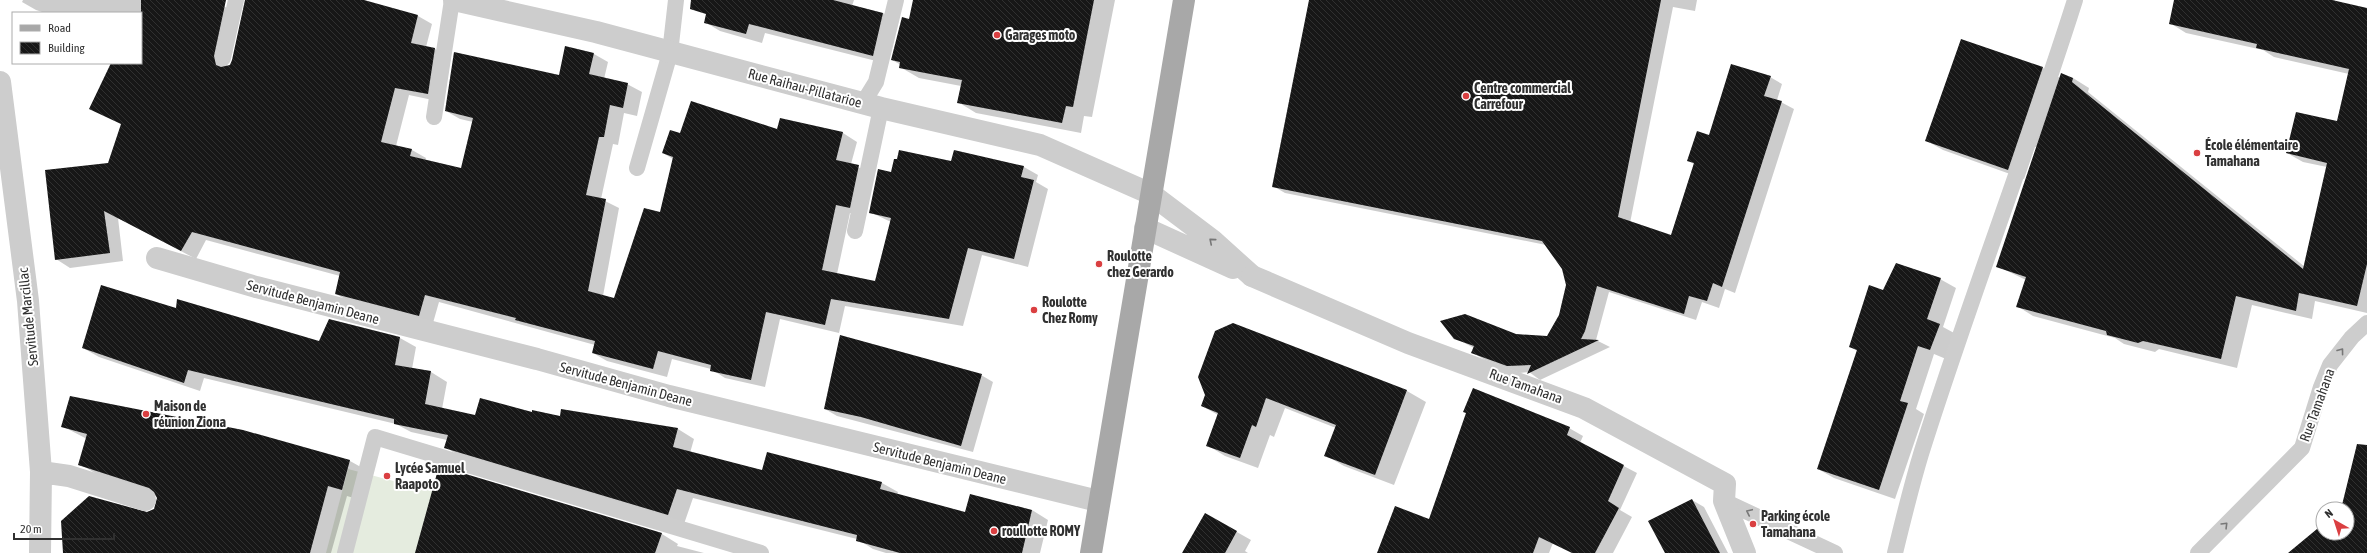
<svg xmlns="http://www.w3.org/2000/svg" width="2367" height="553" font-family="'Asap Condensed',sans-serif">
<defs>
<pattern id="building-back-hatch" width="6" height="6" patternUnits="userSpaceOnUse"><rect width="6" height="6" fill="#171717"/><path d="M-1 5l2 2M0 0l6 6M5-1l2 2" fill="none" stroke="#303030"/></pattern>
</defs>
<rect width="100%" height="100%" fill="#fff"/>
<!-- grass -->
<path fill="#e5ecdf" d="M348 469 435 492 419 553H326Z"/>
<!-- shadow -->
<path fill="#0003" d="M23 0H213L239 15 227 67 233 61 254 0H360L418 16 432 24 426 47 435 49 449 57 442 102 409 95 396 146 412 150 426 158 425 161 462 169 473 122 460 119 446 111 560 76 565 47 594 54 608 62 604 79 627 84 642 92 637 116 624 113 618 145 613 144 601 199 619 208 603 296 615 299 661 213 673 159 663 153 681 134 778 131 843 133 857 142 851 164 873 174 864 216 850 213 837 274 876 282 891 222 870 212 892 173 952 163 954 152 1024 167 1038 175 1036 182 1048 189 1028 267 982 255 963 326 845 306 839 333 780 319 765 387 725 378 711 369 672 359 667 377 607 361 593 353 595 345 439 302 433 323 350 302 336 294 340 276 206 240 196 259 118 218 123 261 70 268 56 259 109 164 122 124 90 108 112 63H141V13H45L36 10 22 2Z
M705 0H854L852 6 883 13 898 22 888 64 765 33 762 43 720 31 705 22 709 9Z
M914 0H1115L1092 117 1084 116 1081 133 976 113 958 102 961 86 919 78 900 67 901 65 892 60 910 20Z
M1310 0H1697L1695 11 1673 7 1630 223 1671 236 1694 164 1688 161 1770 77 1782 84 1777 100 1794 109 1735 293 1725 289 1719 308 1702 302 1696 320 1609 292 1596 340 1610 347 1540 380 1529 372 1520 373 1485 360 1473 353 1474 348 1455 338 1516 335 1548 337 1560 316 1567 285 1563 269 1546 245 1285 193 1273 186Z
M2175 0H2335V2L2367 9V313L2315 301 2312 319 2252 305 2237 368 2159 349 2155 352 2124 344 2115 338 2033 316 2017 306 2026 280 1997 266 2037 147H2035L2024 179 1943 150 1927 141 1962 40 2043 68 2060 78 2062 75 2073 78 2089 88 2088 92 2305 267 2327 167 2303 162 2287 153 2338 123 2349 74 2274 57 2263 50 2186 33 2170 23Z
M1940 279 1956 288 1943 327 1956 334 1946 359 1934 354 1916 409 1924 414 1895 499 1834 478 1818 469 1857 351 1851 347 1884 291Z
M177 310 320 342 400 338 416 347 412 369 431 372 447 382 442 409 476 417 532 413 678 429 694 439 690 453 763 471 882 483 898 492 897 495 966 513 970 495 1032 510 1048 520 1040 553H886L873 549 857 539 693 498 684 524 461 457 445 447 447 440 411 432 396 424 204 378 200 391 99 357 83 348Z
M1233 324 1407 391 1426 402 1394 485 1344 466 1325 455 1336 428 1285 408 1274 437 1270 435 1258 468 1225 456 1207 445 1218 415 1202 406Z
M981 375 993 382 973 452 837 416 825 409Z
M62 426 242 431 350 461 368 471 360 500 347 496 331 553H64L142 513 154 510 158 497 98 475 80 464 87 439Z
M1569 428 1583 436 1580 443 1637 473 1620 510 1632 517 1613 553H1573L1564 515 1549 553H1378Z
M440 467 662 534 678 544 677 546 704 553H416Z
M1692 500 1704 507 1728 553H1666Z
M1205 514 1251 540 1245 551 1248 553H1184Z"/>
<!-- building -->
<path fill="url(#building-back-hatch)" d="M141 0H226L214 56 216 65 221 67 230 65 232 60 245 0H364L418 15 411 43 435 48 428 94 395 88 381 142 412 149 410 156 461 168 473 118 445 111 454 52 559 75 565 46 594 53 589 74 628 83 623 108 610 105 604 137H599L586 195 606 199 588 291 614 298 644 208 660 212 673 157 662 153 670 130 680 133 691 101 777 129 780 118 843 132 836 160 859 165 850 208 836 205 822 270 875 281 891 218 869 213 878 169 891 172 894 159H897L899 150 951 161 954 150 1024 166 1021 177 1034 180 1014 259 968 248 949 319 831 299 825 325 766 312 751 380 710 371 711 365 658 351 653 369 592 353 595 341 515 320 516 318 425 295 419 316 335 294 340 272 192 232 181 251 104 211 110 253 55 260 45 170 108 163 121 124 89 109 111 63H141Z
M691 0H833L883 13 873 56 749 24 746 34 704 23 706 14 690 9Z
M913 0H1094L1073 107 1066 106 1062 123 957 103 962 80 899 68 900 62 891 60 902 17 909 19Z
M1309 0H1661L1618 217 1671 235 1694 163 1687 161 1697 131 1709 135 1731 64 1771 76 1764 96 1782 101 1722 287 1713 283 1707 301 1689 296 1684 314 1597 286 1585 331 1581 339 1599 340 1527 374 1531 365 1507 366 1471 353 1474 346 1454 339 1440 321 1465 314 1516 334 1547 336 1559 315 1566 285 1562 269 1542 241 1272 187Z
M2174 0H2332L2367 8V264L2357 306 2299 293 2296 311 2236 296 2221 359 2143 341 2138 343 2107 335 2106 331 2016 307 2026 277 1996 267 2061 73 2073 78 2072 82 2303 269 2327 163 2286 153 2296 112 2337 121 2349 69 2256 48 2257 44 2169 24Z
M1961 39 2043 67 2008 170 1925 141Z
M1896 263 1941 278 1927 319 1940 324 1930 350 1918 346 1900 401 1908 403 1879 490 1817 469 1857 350 1849 347 1869 285 1883 290Z
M101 285 176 308 177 299 319 341 329 319 400 337 395 365 431 371 425 404 475 415 480 398 532 412V410L560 416 561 409 678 428 673 447 762 470 767 452 882 482 880 489 965 512 970 494 1032 510 1022 553H900L856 541 857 535 677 489 668 515 444 448 448 435 394 424V419L188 370 184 383 82 348Z
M1233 323 1407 390 1375 475 1324 456 1336 425 1266 398 1256 427 1252 425 1240 458 1206 446 1218 413 1201 406 1205 395 1198 377 1215 331Z
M840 335 982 374 961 446 861 417 824 409Z
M1473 388 1570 427 1567 435 1624 465 1608 501 1619 508 1595 553H1572L1539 537 1533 553H1377L1395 506 1429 519 1466 413 1463 412Z
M70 396 243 430 350 460 342 490 328 486 310 553H63L61 521 89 496 147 512 154 509 157 498 154 492 149 488 78 465 87 434 61 427Z
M2357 444 2367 445V553H2288L2323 524V533H2347V509H2341Z
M439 466 662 533 655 553H415Z
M1692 499 1720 553H1665L1648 521Z
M1205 513 1237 531 1225 553H1182Z"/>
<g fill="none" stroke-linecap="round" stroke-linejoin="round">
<!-- service -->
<path stroke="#cdcdcd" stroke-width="16" d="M223 58 236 0
M863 103 876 82 896 0
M434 117 452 0
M637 168 670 53 676 0
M855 231 881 108
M1724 501 1835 553
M345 553 375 437 761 553
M1895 553C1903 520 1911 487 1921 454 1969 301 2027 152 2075 0
M2198 553 2302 448 2321 387 2330 365 2352 337 2367 323"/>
<!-- minor -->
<path stroke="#cdcdcd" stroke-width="22" d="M454 0 596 32 881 108 1040 145 1151 194 1212 240 1252 276
M0 82 28 301 41 472 40 553
M1145 228 1233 268
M157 258 256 287 537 359 669 396 1098 501
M41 472 69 476 145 500"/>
<!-- tertiary -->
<path stroke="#cdcdcd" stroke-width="22" d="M1252 276 1408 343 1584 408 1725 484 1724 501 1745 553"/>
<!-- primary -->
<path stroke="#a8a8a8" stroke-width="22" d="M1091 553 1184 0"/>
</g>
<!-- one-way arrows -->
<defs><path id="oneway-chevron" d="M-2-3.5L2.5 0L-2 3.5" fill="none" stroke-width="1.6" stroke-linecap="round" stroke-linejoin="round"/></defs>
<g stroke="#777">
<use href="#oneway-chevron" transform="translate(1212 241) rotate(-140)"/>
<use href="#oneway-chevron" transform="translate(2341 351) rotate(-53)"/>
<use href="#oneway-chevron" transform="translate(1749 512) rotate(-155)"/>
<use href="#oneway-chevron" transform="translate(2225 525) rotate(-45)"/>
</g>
<!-- markers -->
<g fill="#da3f41" stroke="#fff" stroke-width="1.5">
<circle cx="997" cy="35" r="4"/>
<circle cx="1466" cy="96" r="4"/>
<circle cx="2197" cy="153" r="4"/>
<circle cx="1099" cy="264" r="4"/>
<circle cx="1034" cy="310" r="4"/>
<circle cx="146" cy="414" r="4"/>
<circle cx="387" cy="476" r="4"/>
<circle cx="1753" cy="524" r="4"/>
<circle cx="994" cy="531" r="4"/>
</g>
<g text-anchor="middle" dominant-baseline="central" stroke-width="4" stroke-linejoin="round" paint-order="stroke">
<!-- poi labels -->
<g font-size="14" font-weight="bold" fill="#303030" stroke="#fff" text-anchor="start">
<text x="1005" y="35">Garages moto</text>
<text x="1474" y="88">Centre commercial<tspan x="1474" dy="16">Carrefour</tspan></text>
<text x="2205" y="145">École élémentaire<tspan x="2205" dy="16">Tamahana</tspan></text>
<text x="1107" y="256">Roulotte<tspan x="1107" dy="16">chez Gerardo</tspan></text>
<text x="1042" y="302">Roulotte<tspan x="1042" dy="16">Chez Romy</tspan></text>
<text x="154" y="406">Maison de<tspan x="154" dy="16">réunion Ziona</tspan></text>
<text x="395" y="468">Lycée Samuel<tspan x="395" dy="16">Raapoto</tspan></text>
<text x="1761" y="516">Parking école<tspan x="1761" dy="16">Tamahana</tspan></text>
<text x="1002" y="531">roullotte ROMY</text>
</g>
<!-- street labels -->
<g font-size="14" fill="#303030" stroke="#fff">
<text transform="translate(805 88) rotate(15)">Rue Raihau-Pillatarioe</text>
<text transform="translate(313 302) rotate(15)">Servitude Benjamin Deane</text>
<text transform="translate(28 317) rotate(-96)">Servitude Marcillac</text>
<text transform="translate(626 384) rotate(15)">Servitude Benjamin Deane</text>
<text transform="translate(1526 386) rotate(20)">Rue Tamahana</text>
<text transform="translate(2317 405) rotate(-70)">Rue Tamahana</text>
<text transform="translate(940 463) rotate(14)">Servitude Benjamin Deane</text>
</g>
</g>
<!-- legend -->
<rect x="12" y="12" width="130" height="52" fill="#ffffff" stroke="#acacac"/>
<rect x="20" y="25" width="20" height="6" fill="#a8a8a8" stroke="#acacac"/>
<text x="48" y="32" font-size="12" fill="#303030">Road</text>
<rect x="20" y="42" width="20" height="12" fill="url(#building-back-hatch)" stroke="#acacac"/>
<text x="48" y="52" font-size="12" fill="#303030">Building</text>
<!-- north arrow -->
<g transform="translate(2335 521) rotate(321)"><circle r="19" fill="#ffffff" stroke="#acacac"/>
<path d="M0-3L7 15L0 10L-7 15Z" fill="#da3f41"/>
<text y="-6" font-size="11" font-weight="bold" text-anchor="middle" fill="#303030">N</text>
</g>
<!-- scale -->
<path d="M14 533v6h100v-6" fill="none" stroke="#303030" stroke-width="2"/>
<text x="20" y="533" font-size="12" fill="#303030" stroke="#ffffff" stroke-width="3" paint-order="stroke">20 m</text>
</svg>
